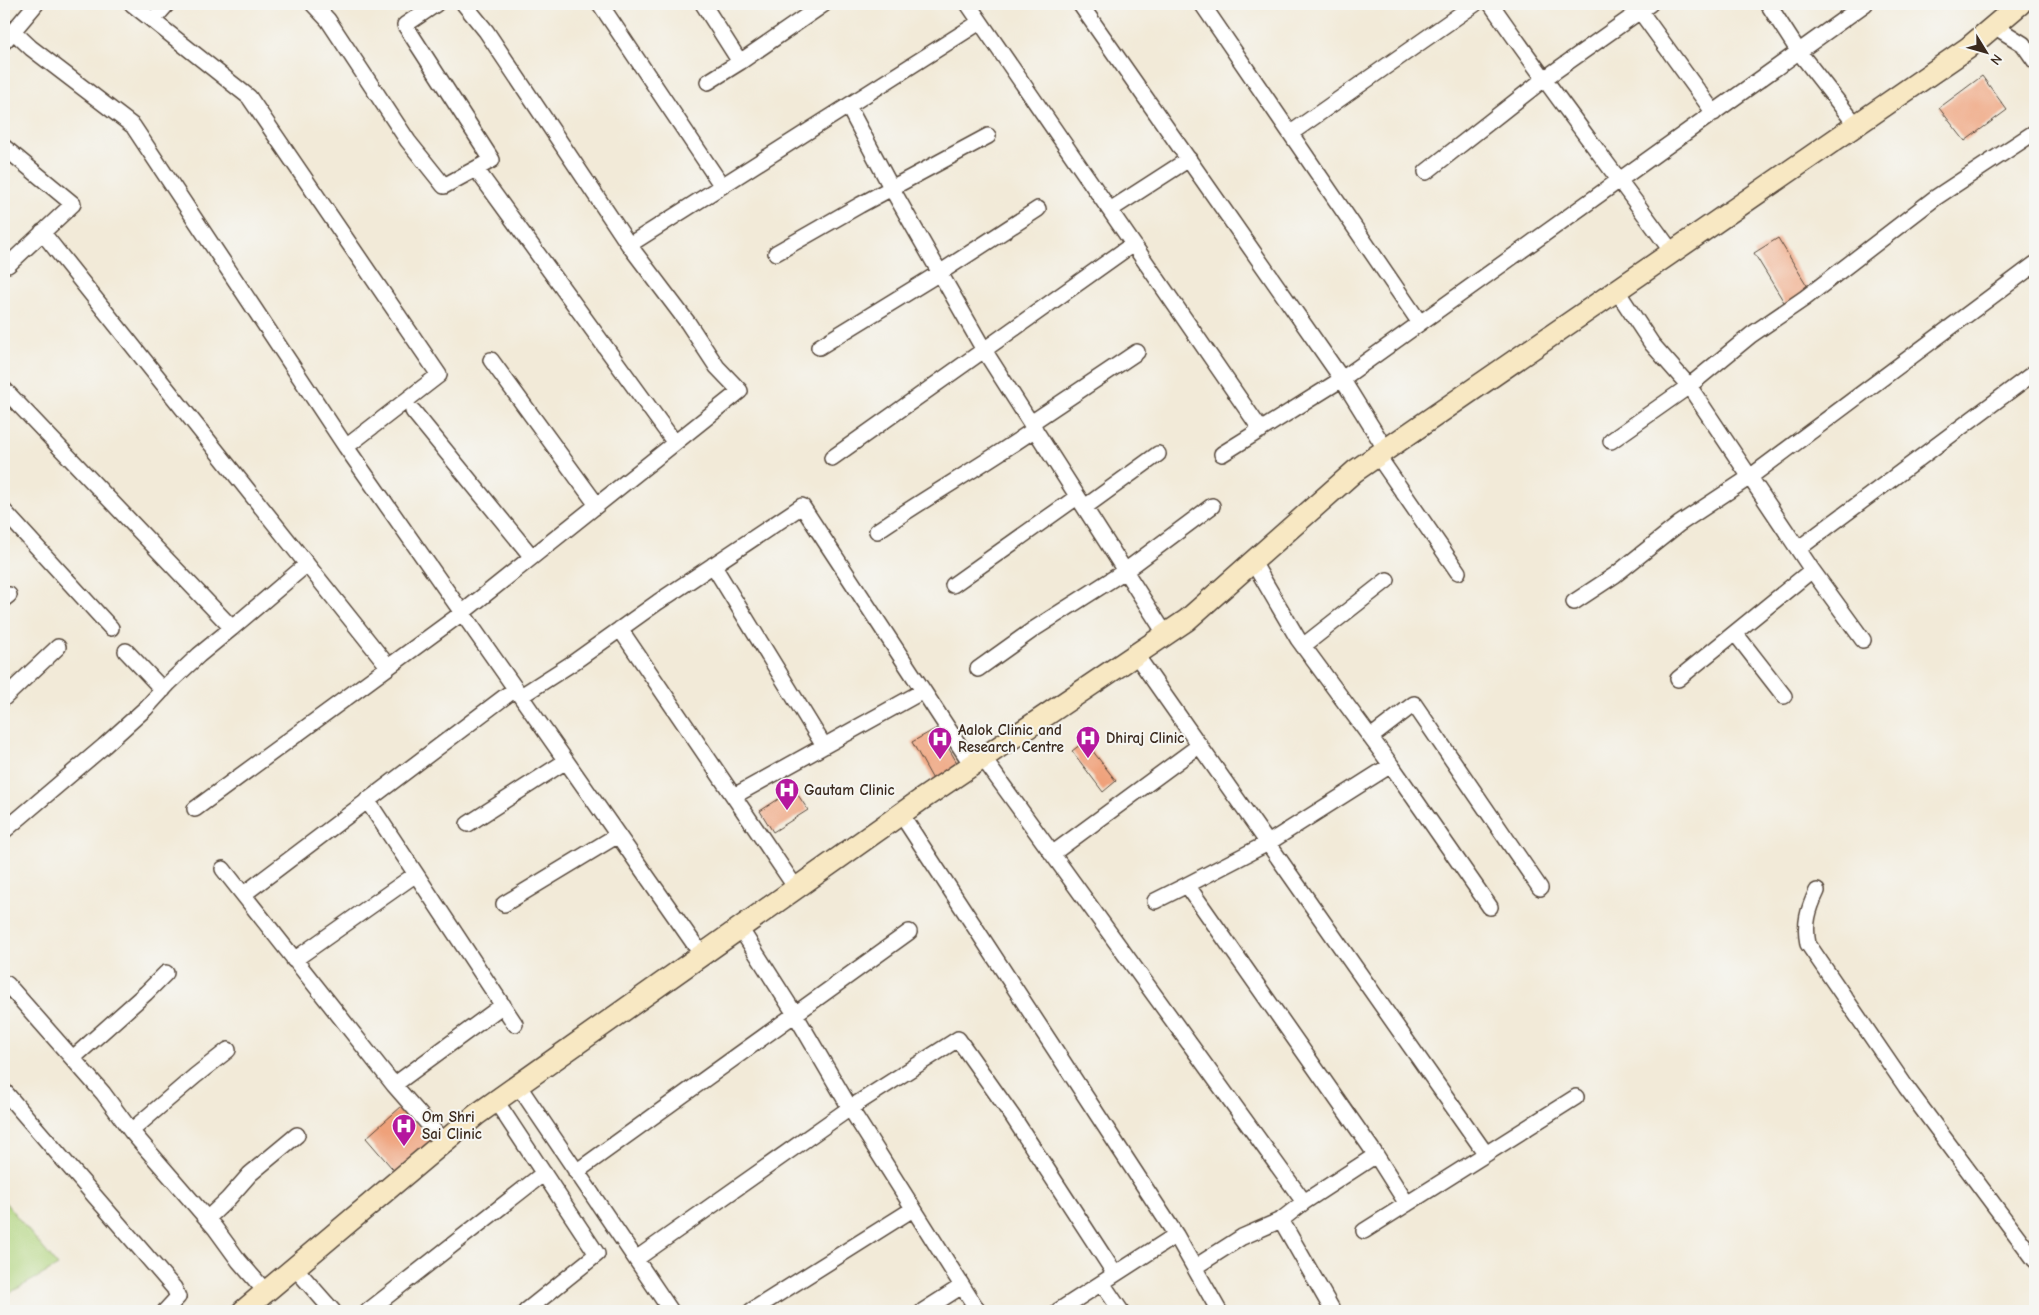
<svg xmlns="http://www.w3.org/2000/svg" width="2039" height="1315" font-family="'Comic Neue',sans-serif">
<rect width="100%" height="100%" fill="#f6f6f2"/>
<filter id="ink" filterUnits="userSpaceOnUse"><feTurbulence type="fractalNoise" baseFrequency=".02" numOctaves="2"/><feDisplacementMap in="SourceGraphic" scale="10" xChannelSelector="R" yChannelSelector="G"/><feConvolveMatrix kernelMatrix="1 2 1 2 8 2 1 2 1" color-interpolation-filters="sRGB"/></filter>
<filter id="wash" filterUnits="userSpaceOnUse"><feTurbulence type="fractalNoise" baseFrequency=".0096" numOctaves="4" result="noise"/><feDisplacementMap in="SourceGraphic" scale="20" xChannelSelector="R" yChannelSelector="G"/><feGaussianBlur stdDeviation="1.12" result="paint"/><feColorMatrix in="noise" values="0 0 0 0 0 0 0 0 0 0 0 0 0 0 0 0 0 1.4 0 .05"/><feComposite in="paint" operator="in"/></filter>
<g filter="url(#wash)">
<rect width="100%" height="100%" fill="#f2ead8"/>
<!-- green -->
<path fill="#b0d47e" stroke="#767f4e" d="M4 1201 58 1266 4 1296Z"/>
<g id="blocks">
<!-- building -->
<path fill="#efa17a" d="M1982 76 2007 110 1965 141 1939 108Z
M1778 238 1811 292 1787 307 1754 253Z
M937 728 960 768 935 783 912 742Z
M1085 741 1116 781 1103 792 1072 751Z
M794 789 808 810 773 832 760 811Z
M402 1106 434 1143 398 1175 366 1138Z"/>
</g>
</g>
<g filter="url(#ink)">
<use href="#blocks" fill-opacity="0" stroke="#56473a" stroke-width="1"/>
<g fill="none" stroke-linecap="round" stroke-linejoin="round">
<defs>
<path id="street" d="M132 4 249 97 439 375 346 447
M313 4 328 20 408 141 444 186 492 160 405 25 436 4
M600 4 722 186
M703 4 740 62
M968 4 1261 430
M1080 4 1342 379 1386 450
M1202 4 1420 323
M1491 4C1549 88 1612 169 1672 252
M1768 4 1799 52 1856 125
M1640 11 1714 113
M154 19 167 4
M1994 26 2023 44 2035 61
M13 31 31 48 133 126 346 447 702 955
M4 42 36 4
M708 82 740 62 824 4
M848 106 892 189 984 350 1166 635
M1291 133 1475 4
M4 147 73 204 8 265 4 261
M476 169 675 443
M1426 172 1544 79 1650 4
M1110 210 1189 159
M42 232 388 666
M629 245 980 22
M776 253 860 205 988 136
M1617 291 1652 344 1689 386 1812 570 1863 640
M819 347 941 272 1038 209
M491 360 597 505
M4 389 232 628 307 564
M413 411 532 557
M1031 423 1137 352
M1611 441 1689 386 1751 335 1805 298 1935 198 2035 132
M1222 454 1342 379 1865 4
M1378 456 1458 572
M832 458 1133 244
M1085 507 1158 454
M4 511 111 628
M877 531C928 496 983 465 1035 429
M1798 549 2035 372
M1253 562 1298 639 1391 765 1490 907
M713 565 824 746
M953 585 1077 497
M4 599 9 595
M1574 602 1615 575 1679 524 1750 477 2035 264
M620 629 796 888
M1735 633 1784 696
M1303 646 1387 580
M126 651 163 690
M1136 655 1486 1154
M978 669 1034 629 1125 571 1212 506
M1678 679 1812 570
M521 696 574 662 658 602 802 506 972 765
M4 698 58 647
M1371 737 1414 704 1540 888
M983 758 1304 1202
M734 796 923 691
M367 800 515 1024
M195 809 462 613 740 391 717 367 688 323 629 245 486 31 464 4
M901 814 1176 1235 1219 1311
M468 824 566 761
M4 831 104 746 146 708 169 683 199 655 232 628
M1052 854 1200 745
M223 869 394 1085 444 1142
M1817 891C1808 910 1804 924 1808 944L1906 1087 2035 1260
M244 894 515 689
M1155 901 1187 885
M504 904 618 835
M740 928 795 1014 850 1108 978 1311
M294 960 416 874
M4 987 7 984 103 1093 131 1131 215 1228 239 1261 266 1292
M73 1058 146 993 166 973
M394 1085 503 1005
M518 1085 671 1311
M4 1091 174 1288 178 1297 165 1311
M496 1101 597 1254 526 1311
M131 1131 195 1076 228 1050
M1376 1155 1407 1204
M576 1172 909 932
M207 1219 228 1199 250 1174 297 1135
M1281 1220 1333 1311
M1364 1231 1576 1097
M636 1259 850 1108 958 1039 1013 1117 1115 1274
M1195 1267 1242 1237 1281 1220 1304 1202 1376 1155 1187 885 1268 843 1391 765
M295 1268 333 1311
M1102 1283 1121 1311
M368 1311 544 1173
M751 1311 913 1209
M923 1311 962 1286
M1058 1311 1176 1235"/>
<path id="secondary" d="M243 1311 476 1115 922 799 1187 620 1355 471 1968 48 2020 4"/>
</defs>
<!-- street casing -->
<use href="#street" stroke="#56473a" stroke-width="18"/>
<!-- secondary casing -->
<use href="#secondary" stroke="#56473a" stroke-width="24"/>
<!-- street -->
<use href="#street" stroke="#fff" stroke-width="15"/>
<!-- secondary -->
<use href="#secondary" stroke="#f8e8c3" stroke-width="21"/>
</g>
</g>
<!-- icons -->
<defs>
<symbol id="hospital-pin" viewBox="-11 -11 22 30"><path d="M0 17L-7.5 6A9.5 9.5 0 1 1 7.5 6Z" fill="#b5179e" stroke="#f6f6f2"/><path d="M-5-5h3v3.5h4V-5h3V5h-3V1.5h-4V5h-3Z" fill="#fff"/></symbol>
</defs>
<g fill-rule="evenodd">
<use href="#hospital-pin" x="1074" y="724" width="28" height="38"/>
<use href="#hospital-pin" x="926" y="725" width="28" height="38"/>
<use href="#hospital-pin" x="773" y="776" width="28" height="38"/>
<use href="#hospital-pin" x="390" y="1112" width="28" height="38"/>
</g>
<g text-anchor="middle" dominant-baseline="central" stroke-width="4" stroke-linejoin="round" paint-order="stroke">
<!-- poi labels -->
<g font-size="15" font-weight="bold" fill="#3b2a1e" stroke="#f6f6f2" text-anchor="start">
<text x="958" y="730">Aalok Clinic and<tspan x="958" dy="17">Research Centre</tspan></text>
<text x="1106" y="738">Dhiraj Clinic</text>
<text x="804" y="790">Gautam Clinic</text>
<text x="422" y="1117">Om Shri<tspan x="422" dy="17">Sai Clinic</tspan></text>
</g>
</g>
<!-- margin -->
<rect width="2039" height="1315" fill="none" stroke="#f6f6f2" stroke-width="20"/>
<!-- north arrow -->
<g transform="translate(1986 52) rotate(127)" stroke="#f6f6f2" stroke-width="4" paint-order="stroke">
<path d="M0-4L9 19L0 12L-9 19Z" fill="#3b2a1e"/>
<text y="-8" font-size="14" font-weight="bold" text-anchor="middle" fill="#3b2a1e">N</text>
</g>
</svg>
